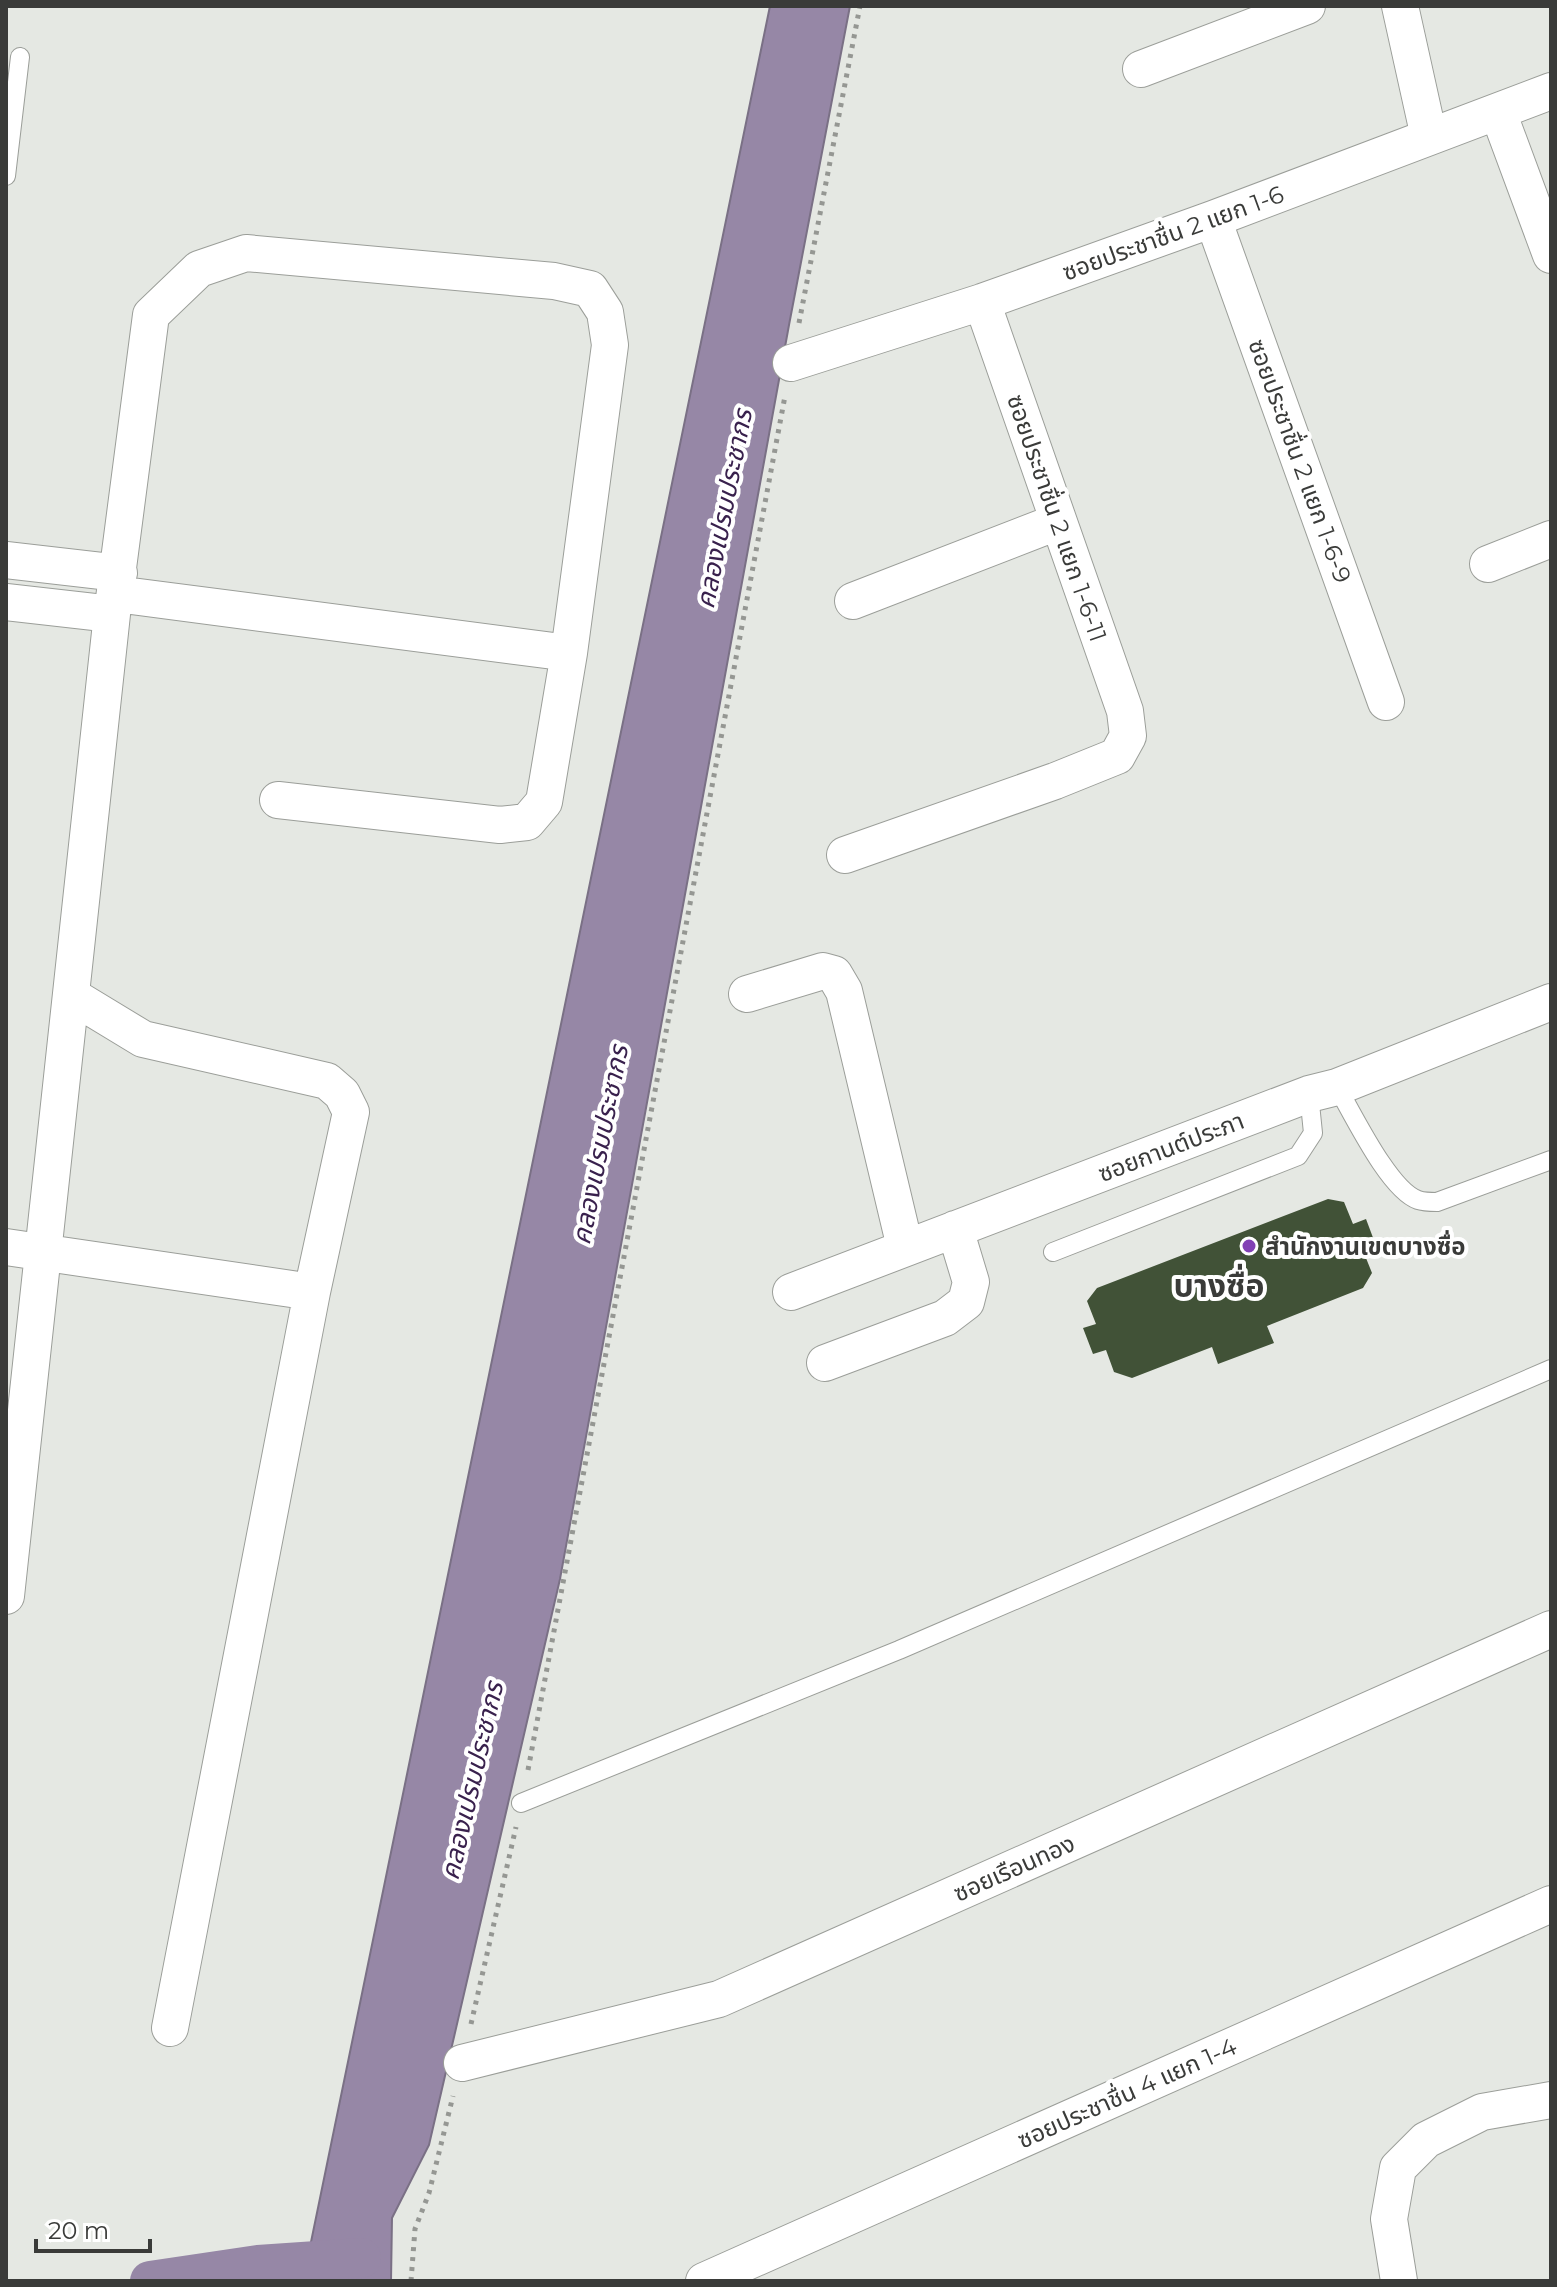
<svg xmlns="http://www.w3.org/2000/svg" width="1557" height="2287" font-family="Montserrat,'Noto Sans Thai',sans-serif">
<rect width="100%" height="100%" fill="#e5e8e3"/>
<!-- water -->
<path fill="#9687a6" stroke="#7a7085" stroke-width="2" d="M770 6H850L789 325 560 1579 429 2145 392 2218 391 2281H303Z"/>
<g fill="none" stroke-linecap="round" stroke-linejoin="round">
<!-- canal -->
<path stroke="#9687a6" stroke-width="40" d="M150 2281 258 2265 361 2258"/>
</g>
<!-- building -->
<path fill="#415237" d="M1328 1199 1344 1202 1353 1224 1366 1219 1375 1243 1362 1248 1372 1273 1363 1288 1267 1326 1274 1343 1218 1364 1212 1347 1132 1378 1114 1372 1106 1350 1093 1354 1083 1328 1096 1324 1087 1301 1097 1288Z"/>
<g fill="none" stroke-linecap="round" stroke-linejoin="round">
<defs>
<path id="lane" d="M6 176 20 57
M1337 1087C1353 1114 1389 1190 1418 1200 1424 1202 1432 1202 1437 1202L1551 1160
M1053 1252 1298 1156 1313 1133 1309 1094
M521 1803 899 1650 1551 1369"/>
<path id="street" d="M1400 6 1429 137
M1141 69 1307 6
M1498 112 1551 255
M1213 219 1386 702
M791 363 982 302 1213 219 1551 91
M6 560 119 573
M1488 564 1551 539
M116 594 569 653
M853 601 1057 522
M6 602 112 614
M845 855 1055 781 1117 756 1128 736 1125 711 982 302
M747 994 823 971 834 974 844 991 905 1247
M72 996 143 1039 327 1081 342 1094 351 1112 312 1292 170 2028
M6 1247 312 1292
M791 1292 1309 1094 1337 1087 1551 1002
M825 1363 945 1318 966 1302 971 1282 955 1229
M6 1596 112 614 151 315 199 269 246 253 554 281 590 289 605 312 610 345 569 653 544 802 527 822 500 825 278 800
M462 2063 719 1999 1551 1629
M704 2281 1551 1904
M1399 2281 1389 2219 1398 2168 1426 2140 1482 2112 1551 2100"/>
</defs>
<!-- lane casing -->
<use href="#lane" stroke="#9b9e99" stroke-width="20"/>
<!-- street casing -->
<use href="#street" stroke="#9b9e99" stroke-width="38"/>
<!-- path -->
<path stroke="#959793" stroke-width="5" stroke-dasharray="4 6" stroke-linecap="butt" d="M799 323 860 6
M528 1770 785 396
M471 2024 516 1827
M411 2281 415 2229 429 2193 453 2096"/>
<!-- lane -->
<use href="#lane" stroke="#fff" stroke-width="18"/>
<!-- street -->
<use href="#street" stroke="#fff" stroke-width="36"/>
</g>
<!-- markers -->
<circle fill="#8241b5" stroke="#fff" stroke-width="3" cx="1249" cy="1246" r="8"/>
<g text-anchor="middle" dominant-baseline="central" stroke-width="8" stroke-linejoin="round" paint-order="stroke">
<!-- street labels -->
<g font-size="24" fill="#3a3b39" stroke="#fff">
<text transform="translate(1173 233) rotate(-20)">ซอยประชาชื่น 2 แยก 1-6</text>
<text transform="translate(1300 461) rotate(70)">ซอยประชาชื่น 2 แยก 1-6-9</text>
<text transform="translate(1057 518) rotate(71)">ซอยประชาชื่น 2 แยก 1-6-11</text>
<text transform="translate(1171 1147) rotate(-21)">ซอยกานต์ประภา</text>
<text transform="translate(1014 1868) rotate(-24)">ซอยเรือนทอง</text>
<text transform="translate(1127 2093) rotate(-24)">ซอยประชาชื่น 4 แยก 1-4</text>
</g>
<!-- poi labels -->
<g font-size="24" font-weight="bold" fill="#3a3b39" stroke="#fff" text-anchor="start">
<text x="1265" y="1246">สำนักงานเขตบางซื่อ</text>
</g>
<!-- water labels -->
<g font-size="26" font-style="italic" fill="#39214d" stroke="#fff">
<text transform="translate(724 509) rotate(-79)">คลองเปรมประชากร</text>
<text transform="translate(600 1145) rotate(-79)">คลองเปรมประชากร</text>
<text transform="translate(472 1781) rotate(-77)">คลองเปรมประชากร</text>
</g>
<!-- district labels -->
<g font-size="32" font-weight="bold" fill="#3a3b39" stroke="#fff">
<text x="1219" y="1285">บางซื่อ</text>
</g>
</g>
<!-- border -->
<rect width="1557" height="2287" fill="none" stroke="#3a3b39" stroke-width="16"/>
<!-- scale -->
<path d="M36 2239v12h114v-12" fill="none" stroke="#3a3b39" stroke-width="4"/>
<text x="48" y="2239" font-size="24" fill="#3a3b39" stroke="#ffffff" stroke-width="6" paint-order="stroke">20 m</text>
</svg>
